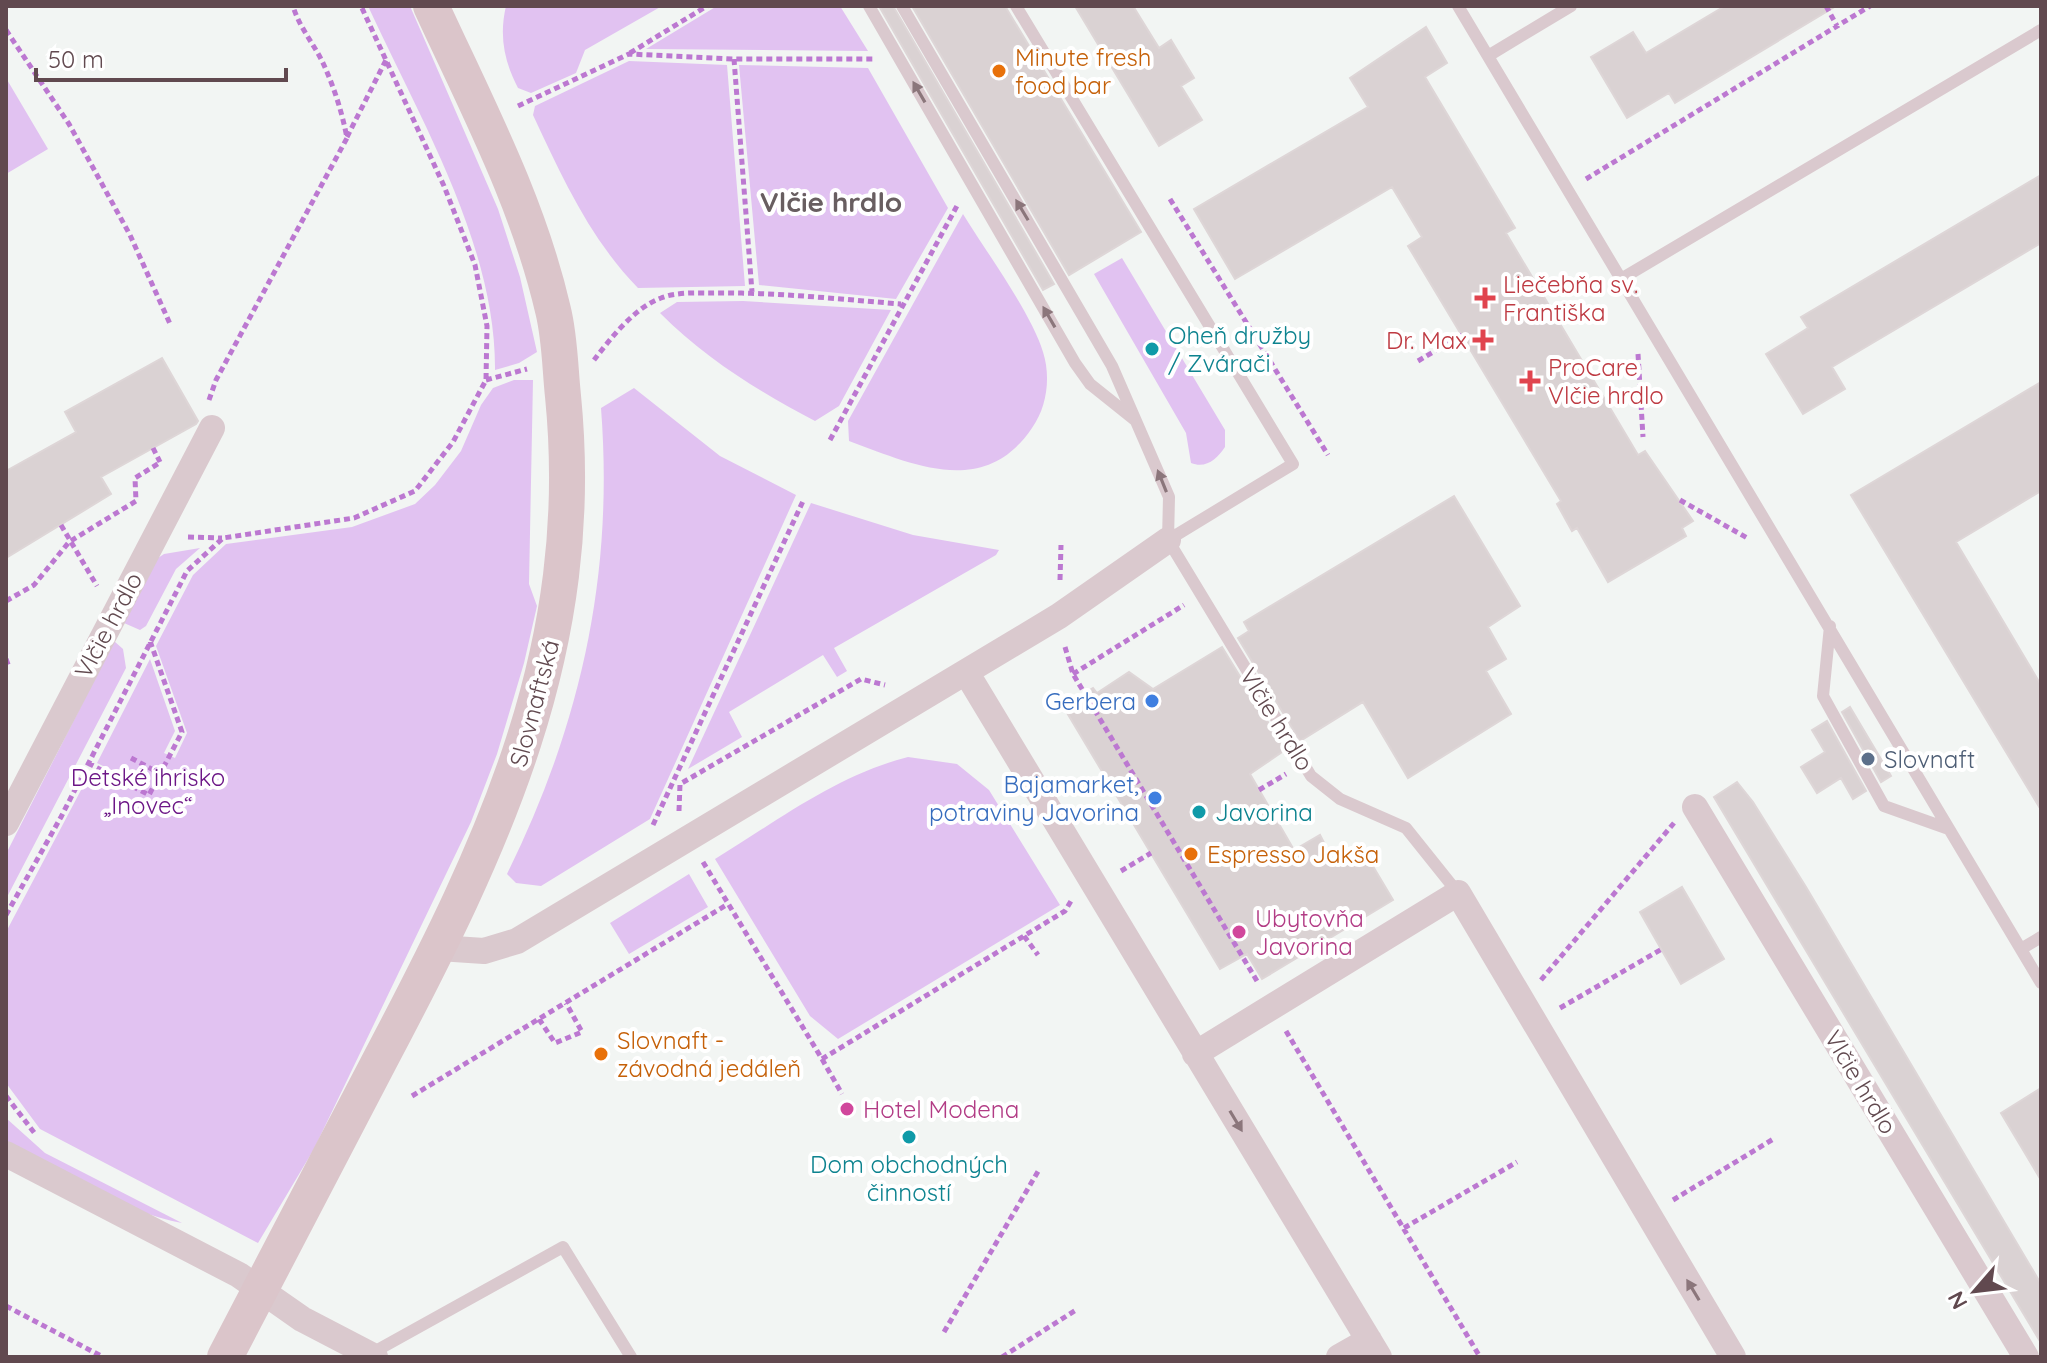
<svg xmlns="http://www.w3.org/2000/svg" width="2047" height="1363" font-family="Quicksand,sans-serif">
<rect width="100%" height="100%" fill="#f2f5f3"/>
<!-- green -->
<path fill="#e1c2f1" d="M368 6H410L498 209 520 277 537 352 519 363 495 370C496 245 419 117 368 6Z
M506 6H662L585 50 576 73 531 93 518 88C504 61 499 36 506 6Z
M717 6H840L868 51 646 49Z
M629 61 727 65 745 286 638 288C590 239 562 177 533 115L535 106Z
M739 65 868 68 948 208 896 299 759 285Z
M6 78 48 149 6 174Z
M963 214C985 250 1032 314 1043 352 1051 377 1047 407 1032 428 984 499 912 464 849 441L848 421Z
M1122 258 1225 430V447C1217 459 1206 469 1191 463L1186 433 1094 274Z
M743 301 891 310 839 406 815 421C758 391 706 359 660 313L677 302Z
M514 380H533L529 584 537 606 524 663 497 754 471 822 314 1149 258 1243 40 1129 6 1083V932L90 773 109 781 113 771 97 763 150 659 175 731 164 753 175 758 187 733 156 646 193 575 226 544 352 527 415 504 435 485 461 451 481 405 493 388Z
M634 388 720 456 796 495 650 819 541 886 516 883 507 874C581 724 614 575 601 408Z
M811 503 913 535 999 550 996 555 834 648 847 671 837 677 823 655 729 712 742 737 688 769Z
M200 548 176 569 146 626 140 630 124 623 158 558 164 554Z
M114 641 123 649 126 668 6 899V854Z
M908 757 957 764 989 790 1060 905 838 1039 810 1016 715 859C777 821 837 775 908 757Z
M689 874 708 907 629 954 610 923Z
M6 1118 45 1153 182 1223C125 1213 58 1169 6 1143Z"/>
<!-- building -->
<path fill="#dad2d3" stroke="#ded6d7" stroke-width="2" d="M879 6H893L1054 284 1043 290Z
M912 6H1005L1141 232 1069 275Z
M1075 6H1133L1159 48 1171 40 1194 78 1181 86 1202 120 1159 146Z
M1725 6H1836L1675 103 1669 93 1627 118 1591 57 1633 32 1646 53Z
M1426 27 1447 63 1425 77 1515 228 1506 233 1638 455 1645 451 1693 521 1682 528 1686 536 1608 582 1577 528 1572 531 1557 504 1561 501 1408 246 1422 237 1392 187 1235 279 1194 209 1368 107 1350 78Z
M2041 175V243L1832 367 1845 389 1803 414 1766 354 1808 328 1801 317Z
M162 358 198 421 196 424 101 477 111 494 6 558V471L76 432 65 412Z
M2041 382V491L1956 542 2041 685V810L1851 495Z
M1454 496 1520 606 1488 627 1506 659 1486 671 1511 714 1408 778 1363 702 1300 741 1238 638 1249 631 1244 622Z
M1222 647 1285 750 1250 774 1294 850 1320 835 1334 862 1361 846 1393 900 1262 979 1247 954 1220 969 1063 706 1093 688 1097 693 1129 672 1153 689Z
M1850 707 1891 776 1881 782 1842 712Z
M1827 721 1866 791 1853 799 1841 778 1817 793 1801 767 1825 752 1812 730Z
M1737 782 1753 802 1806 887 2041 1284V1343L1714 797Z
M1682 887 1724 959 1681 984 1640 912Z
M2041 1088V1180L2001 1113Z"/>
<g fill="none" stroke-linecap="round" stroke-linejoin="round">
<!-- path -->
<path stroke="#bc78d1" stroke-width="5" stroke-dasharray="6 4" stroke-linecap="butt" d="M1826 6 1837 26
M6 30 69 124 130 235 171 326
M630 53 707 6
M734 59 752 292
M518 106 629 54 734 59H873
M347 137 386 60
M1586 179 1870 6
M1170 199 1328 455
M1638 354 1643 437
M594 360C611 338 634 308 661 298 676 292 695 293 710 293 774 292 838 299 901 304
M1418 361 1462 335
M486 380 527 369
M209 400 216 380 347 138C342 112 334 87 323 63 314 44 299 27 293 6
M830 440 958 204
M153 448 160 462
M1680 500 1749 539
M61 525 97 586
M188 537 222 538
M1060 580 1061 545
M6 601 34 585 69 542 136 501 135 478 161 462
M1065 647 1073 674 1257 981
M6 659 9 667
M1073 674 1184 605
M131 758 161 774
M88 763 149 795 182 732 150 641
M1259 790 1286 774
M679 811 680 784 861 679 885 685
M653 825 804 499
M703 862 822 1059 1065 911 1071 901
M1121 871 1151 853
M6 915 61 817 187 571 223 538 354 518 415 491 453 442 486 380 487 326 475 265 444 186 361 6
M1024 936 1038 955
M1541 980 1674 823
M1560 1008 1662 949
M539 1019 555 1043 582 1032 566 1003
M1286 1031 1480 1357
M822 1059 842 1094
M6 1096 36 1135
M412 1096 728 904
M1673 1200 1775 1138
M1404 1228 1517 1162
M6 1306 103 1357
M944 1332 1040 1168
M1002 1357 1076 1310"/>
<!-- service -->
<path stroke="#dac9ce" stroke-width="12" d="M869 6 1075 363 1090 384 1135 420
M902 6 1112 366 1169 497 1168 540
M1016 6 1293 464 1168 540
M1458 6 2041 983
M1488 56 1571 6
M1621 279 2041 30
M1168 540 1311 776 1340 799 1406 828 1458 893
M1830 626 1823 696 1884 806 1946 828
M2021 949 2041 937
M372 1353 563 1247 631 1357"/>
<!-- minor -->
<path stroke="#dac9ce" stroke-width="26" d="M966 672 1379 1357
M1695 807 2026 1357
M6 823 212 428
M439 948 484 951 517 941 1059 616 1168 540
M1195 1054 1458 893 1733 1357
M6 1154 239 1275 302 1319 375 1357
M1339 1357 1369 1340"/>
<!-- secondary -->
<path stroke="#dbc5ca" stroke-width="36" d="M225 1357C276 1258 328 1159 380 1060 494 844 588 648 563 396 560 368 560 338 553 310 528 202 477 106 431 6"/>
</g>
<!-- one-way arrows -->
<defs><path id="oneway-solid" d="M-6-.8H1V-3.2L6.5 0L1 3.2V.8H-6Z" transform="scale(2)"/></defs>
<g fill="#8b767b">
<use href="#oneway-solid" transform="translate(919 92) rotate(-120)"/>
<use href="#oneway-solid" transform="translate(1022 210) rotate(-121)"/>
<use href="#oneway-solid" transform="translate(1049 317) rotate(-120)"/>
<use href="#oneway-solid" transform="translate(1162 481) rotate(-112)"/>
<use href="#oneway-solid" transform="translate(1236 1121) rotate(59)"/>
<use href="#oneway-solid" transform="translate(1693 1290) rotate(-121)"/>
</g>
<!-- markers -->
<g fill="#e8710a" stroke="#fff" stroke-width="3">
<circle cx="999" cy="71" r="8"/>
<circle cx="1191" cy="854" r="8"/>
<circle cx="601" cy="1054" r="8"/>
</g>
<g fill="#e0444e" stroke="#fff" stroke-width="3">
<path d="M1481 286h8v8h8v8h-8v8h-8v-8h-8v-8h8z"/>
<path d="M1479 328h8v8h8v8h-8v8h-8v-8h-8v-8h8z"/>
<path d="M1526 369h8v8h8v8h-8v8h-8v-8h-8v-8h8z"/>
</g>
<g fill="#0f9aa8" stroke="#fff" stroke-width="3">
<circle cx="1152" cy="349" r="8"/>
<circle cx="1199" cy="812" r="8"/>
<circle cx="909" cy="1137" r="8"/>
</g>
<g fill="#3f7fe0" stroke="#fff" stroke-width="3">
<circle cx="1152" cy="701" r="8"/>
<circle cx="1155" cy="798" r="8"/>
</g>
<circle fill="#5c6f8a" stroke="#fff" stroke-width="3" cx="1868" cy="759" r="8"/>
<g fill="#d1479c" stroke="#fff" stroke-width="3">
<circle cx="1239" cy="932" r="8"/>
<circle cx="847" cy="1109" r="8"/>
</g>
<g text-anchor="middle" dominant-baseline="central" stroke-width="8" stroke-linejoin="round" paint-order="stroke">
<!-- food labels -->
<g font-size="24" fill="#c56008" stroke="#fff" text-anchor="start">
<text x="1015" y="57">Minute fresh<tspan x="1015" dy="28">food bar</tspan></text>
<text x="1207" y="854">Espresso Jakša</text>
<text x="617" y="1040">Slovnaft -<tspan x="617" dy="28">závodná jedáleň</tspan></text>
</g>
<!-- health labels -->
<g font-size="24" fill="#be3a42" stroke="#fff" text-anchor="start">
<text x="1503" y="284">Liečebňa sv.<tspan x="1503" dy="28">Františka</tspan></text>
<text x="1467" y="340" text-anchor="end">Dr. Max</text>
<text x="1548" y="367">ProCare<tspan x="1548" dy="28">Vlčie hrdlo</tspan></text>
</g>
<!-- culture labels -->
<g font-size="24" fill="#0d838f" stroke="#fff" text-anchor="start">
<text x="1168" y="335">Oheň družby<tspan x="1168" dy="28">/ Zvárači</tspan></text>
<text x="1215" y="812">Javorina</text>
<text x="909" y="1164" text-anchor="middle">Dom obchodných<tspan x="909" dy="28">činností</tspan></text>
</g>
<!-- street labels -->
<g font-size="24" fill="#61494f" stroke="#fff">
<text transform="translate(108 625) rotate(-62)">Vlčie hrdlo</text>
<text transform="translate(534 703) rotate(-75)">Slovnaftská</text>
<text transform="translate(1277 719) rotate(58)">Vlčie hrdlo</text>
<text transform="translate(1861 1082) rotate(59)">Vlčie hrdlo</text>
</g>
<!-- shop labels -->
<g font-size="24" fill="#366cbe" stroke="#fff" text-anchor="end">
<text x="1136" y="701">Gerbera</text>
<text x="1139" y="784">Bajamarket,<tspan x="1139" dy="28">potraviny Javorina</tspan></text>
</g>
<!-- service labels -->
<g font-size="24" fill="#4e5e75" stroke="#fff" text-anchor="start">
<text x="1884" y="759">Slovnaft</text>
</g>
<!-- park labels -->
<g font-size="24" fill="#6c1686" stroke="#fff">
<text x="148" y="777">Detské ihrisko<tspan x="148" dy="28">„Inovec“</tspan></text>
</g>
<!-- hotel labels -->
<g font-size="24" fill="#b23c85" stroke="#fff" text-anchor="start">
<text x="1255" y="918">Ubytovňa<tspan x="1255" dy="28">Javorina</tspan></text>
<text x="863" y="1109">Hotel Modena</text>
</g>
<!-- quarter labels -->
<g font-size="28" font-weight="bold" fill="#685e60" stroke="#fff">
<text x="831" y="201">Vlčie hrdlo</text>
</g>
</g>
<!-- border -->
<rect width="2047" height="1363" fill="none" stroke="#61494f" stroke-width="16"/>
<!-- north arrow -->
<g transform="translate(1975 1291) rotate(242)" stroke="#ffffff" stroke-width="6" paint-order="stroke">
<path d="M0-6L14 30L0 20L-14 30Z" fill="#61494f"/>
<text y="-12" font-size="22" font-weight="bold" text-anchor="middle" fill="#61494f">N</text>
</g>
<!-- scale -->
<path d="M36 68v12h250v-12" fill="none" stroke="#61494f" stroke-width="4"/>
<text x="48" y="68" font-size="24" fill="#61494f" stroke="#ffffff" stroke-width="6" paint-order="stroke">50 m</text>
</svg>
